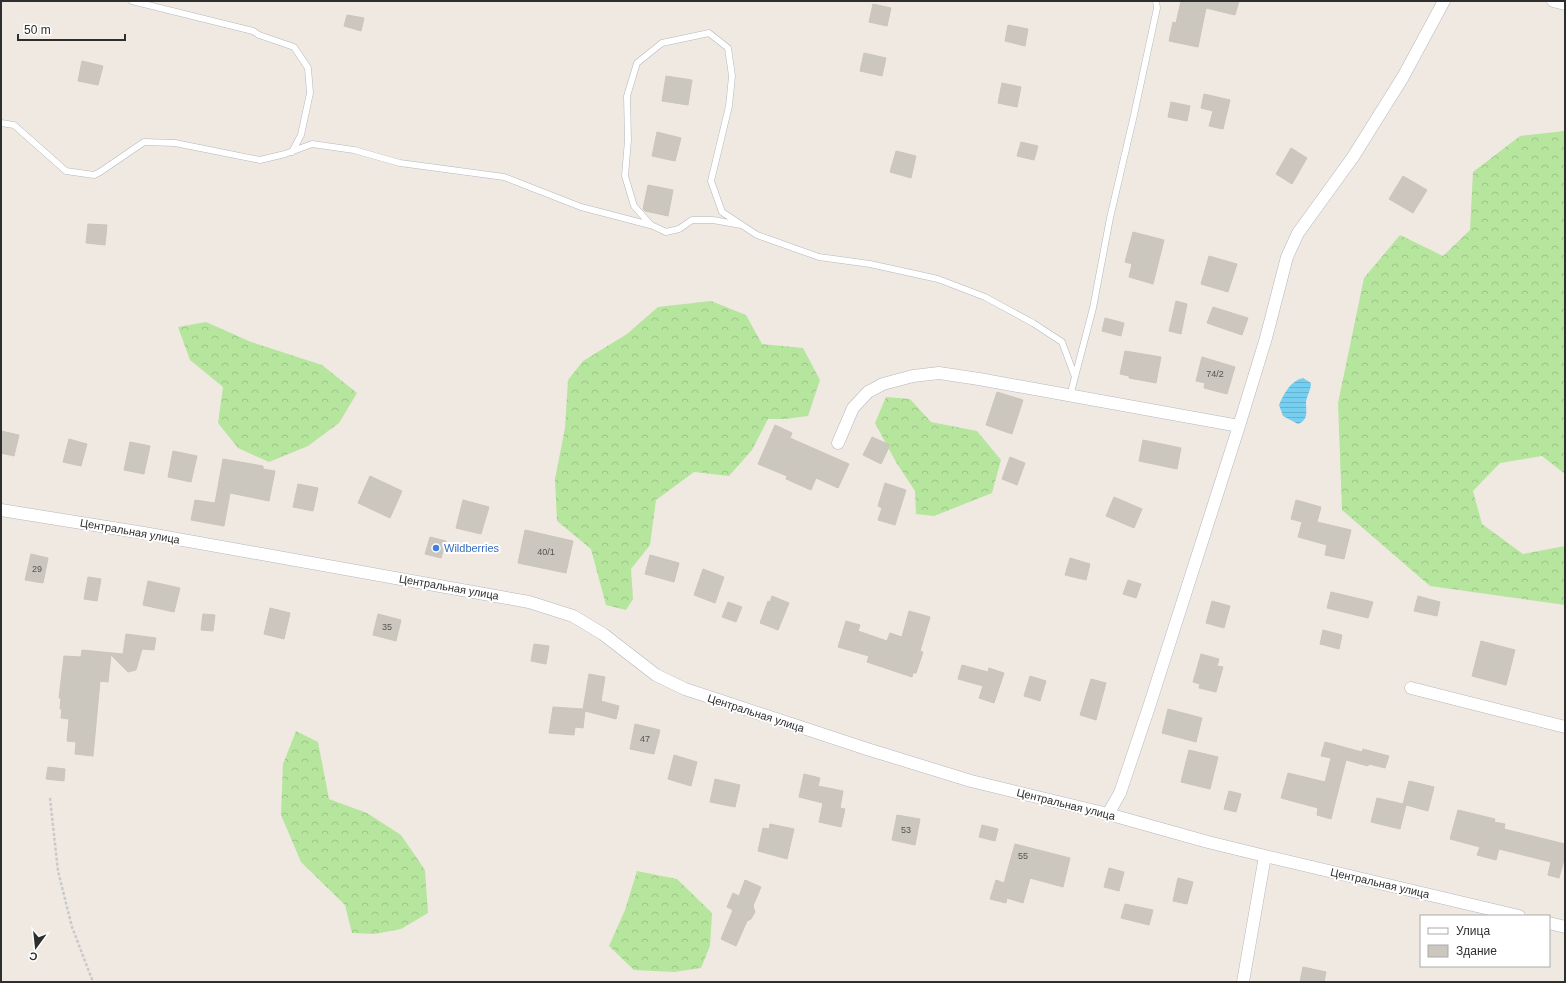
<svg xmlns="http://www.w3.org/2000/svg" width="1566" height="983" font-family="Helvetica,sans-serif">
<defs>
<pattern id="forest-crowns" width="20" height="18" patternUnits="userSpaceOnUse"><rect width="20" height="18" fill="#b6e59e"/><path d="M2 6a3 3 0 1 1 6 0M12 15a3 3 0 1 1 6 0" fill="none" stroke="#9dc588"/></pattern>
<pattern id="water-rules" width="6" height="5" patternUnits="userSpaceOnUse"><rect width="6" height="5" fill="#75cff0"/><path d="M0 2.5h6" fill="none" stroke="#66b2ce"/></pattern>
</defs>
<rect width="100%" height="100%" fill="#efe9e1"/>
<!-- forest -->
<path fill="url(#forest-crowns)" d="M1565 131V474L1542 456 1500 463 1473 491 1482 524 1523 554 1565 546V605L1430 586 1342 510 1338 403 1364 278 1400 235 1443 256 1470 230 1473 172 1520 136Z
M711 301 746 315 762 344 803 348 820 380 808 416 785 419H768L752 450 729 476 694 472 656 500 650 545 631 569 633 599 626 610 606 605 591 549 557 521 555 479 565 428 568 380 583 361 627 334 658 307Z
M206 322 251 342 322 365 357 393 339 423 308 446 269 462 238 448 218 423 223 387 190 360 178 327Z
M886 397 910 399 931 422 977 431 1001 460 992 493 934 516 916 514 915 491 896 462 875 423Z
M296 731 318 742 329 799 367 813 401 835 425 870 428 913 401 929 374 934 352 933 345 905 301 862 281 815 283 764Z
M637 871 677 879 712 913 710 946 701 968 674 972 634 970 609 946 625 910Z"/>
<!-- water -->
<path fill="url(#water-rules)" d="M1303 378 1311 383C1311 390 1307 395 1306 402 1306 411 1309 420 1298 424L1283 416 1279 405C1284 394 1290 381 1303 378Z"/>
<!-- building -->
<path fill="#cbc7bf" stroke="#cbc5ba" d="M1181 1 1195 3V1H1239L1235 15 1206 8 1198 47 1169 41 1173 22 1176 23Z
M873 4 891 8 887 26 869 22Z
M347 15 364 18 361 31 344 26Z
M1008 25 1028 29 1025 46 1005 41Z
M864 53 886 58 882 76 860 71Z
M82 61 103 66 98 85 78 81Z
M666 76 692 80 688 105 662 101Z
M1002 83 1021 87 1017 107 998 103Z
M1204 94 1230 100 1223 129 1209 126 1213 111 1201 108Z
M1171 102 1190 106 1187 121 1168 117Z
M657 132 681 138 675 161 652 156Z
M1021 142 1038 146 1034 160 1017 156Z
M1291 148 1307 158 1292 184 1276 174Z
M896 151 916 156 911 178 890 172Z
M1403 176 1427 190 1413 213 1389 199Z
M648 185 673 190 668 216 645 211 643 209Z
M88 224 107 225 105 245 86 243Z
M1133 232 1164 240 1153 284 1129 277 1132 264 1125 262Z
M1209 256 1237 264 1228 292 1201 284Z
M1176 301 1187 304 1181 334 1169 331Z
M1213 307 1248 318 1242 335 1207 323Z
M1105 318 1124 323 1121 336 1102 331Z
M1125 351 1161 357 1156 383 1129 378V376L1120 374Z
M1202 357 1235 367 1227 394 1204 388 1205 383 1196 381Z
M997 392 1023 400 1012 434 986 425Z
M775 425 792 433 790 438 849 464 838 488 816 478 811 490 786 479 787 476 758 464Z
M1 431 19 435 14 456 1 453Z
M872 437 890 445 881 464 863 455Z
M69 439 87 444 81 466 63 462Z
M1143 440 1181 448 1177 469 1139 461Z
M130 442 150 446 144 474 124 470Z
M173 451 197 456 191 482 168 477Z
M1010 457 1025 463 1017 485 1002 479Z
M223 459 263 466V469L275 471 269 501 230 493 224 526 191 520 195 500 215 503Z
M370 476 402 491 390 518 358 503Z
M885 483 906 490 895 525 878 520 882 508 878 506Z
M298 484 318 488 313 511 293 507Z
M1114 497 1142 509 1134 528 1106 516Z
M463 500 489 507 481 534 456 528Z
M1296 500 1321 507 1317 522 1351 530 1344 559 1325 555 1327 545 1298 537 1302 522 1291 519Z
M525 530 573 541 566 573 518 563Z
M430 537 446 541 441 558 425 554Z
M31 554 48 558 43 583 25 580Z
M650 555 679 563 674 582 645 574Z
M1070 558 1090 564 1086 580 1065 575Z
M703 569 724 577 715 603 694 595Z
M88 577 101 579 97 601 84 599Z
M1128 580 1141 584 1136 598 1123 594Z
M148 581 180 588 174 612 143 605Z
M1331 592 1373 602 1368 618 1327 608Z
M772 596 789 603 778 630 760 623 768 601 770 602Z
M1418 596 1440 602 1437 616 1414 611Z
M1212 601 1230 606 1224 628 1206 623Z
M728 602 742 607 736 622 722 617Z
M270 608 290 613 284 639 264 634Z
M909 611 930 617 920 651 923 652 916 673H913L912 677 867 662 869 656 838 647 846 621 860 625 858 631 887 641 890 633 902 637Z
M203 614 215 615 213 631 201 630Z
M378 614 401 620 396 641 373 635Z
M1323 630 1342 635 1339 649 1320 644Z
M126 634 156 638 154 650 142 649 136 670 128 672 111 655 108 682 100 681 93 756 75 754 76 742 67 741 69 719 61 718 62 709H60L61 698H59L64 656 81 657 82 650 123 654Z
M1481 641 1515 650 1506 685 1472 676Z
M534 644 549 646 546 664 531 661Z
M1201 654 1219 659 1217 666 1223 667 1216 692 1199 688 1200 684 1193 682Z
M962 665 988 672 989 668 1004 673 994 703 979 698 983 686 958 679Z
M589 674 605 677 601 701 619 706 616 719 585 711 583 728 575 727 574 735 549 733 553 707 583 709Z
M1030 676 1046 681 1040 701 1024 696Z
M1091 679 1106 683 1096 720 1080 715Z
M1168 709 1202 718 1196 742 1162 733Z
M635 724 660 730 654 754 630 749Z
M1325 742 1362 752 1363 749 1389 756 1385 768 1369 764 1368 766 1346 760 1331 819 1317 815 1318 808 1281 798 1288 773 1325 782 1331 758 1321 756Z
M1189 750 1218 757 1210 789 1181 782Z
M674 755 697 762 691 786 668 779Z
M48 767 65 769 64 781 46 779Z
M804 774 820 778 818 786 843 791 840 808 845 809 841 827 819 822 823 803 799 797Z
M715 779 740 785 735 807 710 802Z
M1409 781 1434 787 1428 811 1406 805 1400 829 1371 822 1377 798 1403 804Z
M1229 791 1241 794 1236 812 1224 809Z
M1458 810 1495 819 1494 822 1505 824 1504 829 1565 844V856L1559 878 1548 875 1551 862 1499 849 1496 860 1477 855 1480 847 1450 839Z
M897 815 920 819 915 845 892 840Z
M770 824 794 829 787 859 758 851 763 828 769 829Z
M982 825 998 829 995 841 979 837Z
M1015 844 1070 858 1063 887 1030 878 1023 903 1007 898 1006 903 990 899 996 880 1004 883Z
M1109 868 1124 872 1119 891 1104 887Z
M1178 878 1193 882 1187 904 1173 901Z
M745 880 761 887 753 906 755 912 751 919 747 921 736 946 721 939 733 910 727 907 733 893 739 896Z
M1125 904 1153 910 1149 925 1121 918Z
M1303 967 1326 972 1324 982H1300Z"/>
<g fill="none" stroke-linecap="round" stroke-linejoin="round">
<defs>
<path id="service" d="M132 1 253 31 259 35 294 47 308 68 310 93 301 135 292 152
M1 123 14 125 66 171 94 175 100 172 144 142 175 143 260 160 285 154 312 144 354 150 400 163 504 177 581 207 650 225
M741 225 713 220H692L679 229 666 232 651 225 634 206 625 176 628 140 627 96 637 63 662 43 709 33 728 48 732 76 729 106 711 181 722 212 757 235 819 257 870 264 938 279 985 297 1033 323 1062 342 1075 377
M1070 396 1093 308 1110 218 1134 115 1157 8 1156 1"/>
<path id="minor" d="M1553 1 1565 4
M838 443 853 408 868 392 883 384 913 376 939 373 979 379 1239 426
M1 510 144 533 529 602 573 616 603 634 656 675 685 689 867 749 971 781 1108 814 1208 842 1265 856 1519 916
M1411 688 1565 727
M1108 814 1120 793 1148 710 1239 426 1266 338 1287 257 1298 233 1353 157 1403 77 1444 1
M1549 923 1565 927
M1243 982 1265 856"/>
</defs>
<!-- service casing -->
<use href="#service" stroke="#b4b7c1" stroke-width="7"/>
<!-- minor casing -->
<use href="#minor" stroke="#b4b7c1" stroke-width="13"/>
<!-- path -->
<path stroke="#c9c9c9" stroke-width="2.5" stroke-dasharray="3 2" stroke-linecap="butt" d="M50 798 58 871 72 927 93 982"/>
<!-- service -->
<use href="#service" stroke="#fff" stroke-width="6"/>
<!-- minor -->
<use href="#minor" stroke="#fff" stroke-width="12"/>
</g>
<!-- markers -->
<circle fill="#3f7fe0" stroke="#fff" stroke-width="1.5" cx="436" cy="548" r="4"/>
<g text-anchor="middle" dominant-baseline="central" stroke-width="4" stroke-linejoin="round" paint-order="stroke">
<!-- number labels -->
<g font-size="9" fill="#555452">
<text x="1215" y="374">74/2</text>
<text x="546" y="552">40/1</text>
<text x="37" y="569">29</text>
<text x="387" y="627">35</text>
<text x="645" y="739">47</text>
<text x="906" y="830">53</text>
<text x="1023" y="856">55</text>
</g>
<!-- street labels -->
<g font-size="11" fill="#2e2e2e" stroke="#fff">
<text transform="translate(130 531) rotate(10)">Центральная улица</text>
<text transform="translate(449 587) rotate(10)">Центральная улица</text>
<text transform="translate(756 713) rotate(18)">Центральная улица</text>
<text transform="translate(1066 804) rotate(14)">Центральная улица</text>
<text transform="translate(1380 883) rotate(13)">Центральная улица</text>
</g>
<!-- shop labels -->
<g font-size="11" fill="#366cbe" stroke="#fff" text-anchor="start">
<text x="444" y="548">Wildberries</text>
</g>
</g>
<!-- border -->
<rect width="1566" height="983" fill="none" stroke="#2e2e2e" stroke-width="4"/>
<!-- legend -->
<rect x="1420" y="915" width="130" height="52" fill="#ffffff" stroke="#ababab"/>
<rect x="1428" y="928" width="20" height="6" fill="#ffffff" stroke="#ababab"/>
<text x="1456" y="935" font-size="12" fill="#2e2e2e">Улица</text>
<rect x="1428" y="945" width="20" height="12" fill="#cbc7bf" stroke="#ababab"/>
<text x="1456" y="955" font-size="12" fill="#2e2e2e">Здание</text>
<!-- north arrow -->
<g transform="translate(36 947) rotate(195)" stroke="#ffffff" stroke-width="3" paint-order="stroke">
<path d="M0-3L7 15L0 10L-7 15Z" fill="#2e2e2e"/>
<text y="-6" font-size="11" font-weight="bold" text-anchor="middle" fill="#2e2e2e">С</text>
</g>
<!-- scale -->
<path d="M18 34v6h107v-6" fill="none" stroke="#2e2e2e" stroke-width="2"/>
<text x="24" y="34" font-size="12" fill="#2e2e2e" stroke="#ffffff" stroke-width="3" paint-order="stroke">50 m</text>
</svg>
